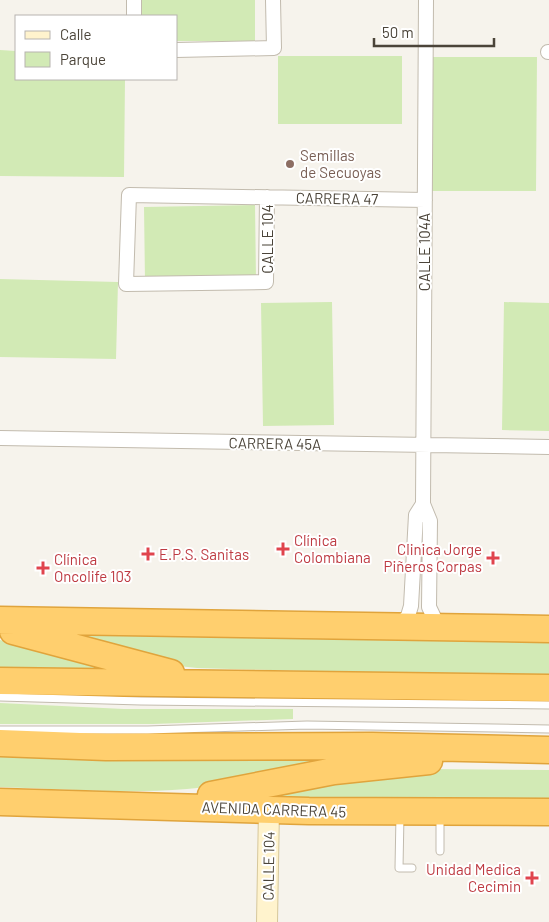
<svg xmlns="http://www.w3.org/2000/svg" width="549" height="922" font-family="Barlow,sans-serif">
<rect width="100%" height="100%" fill="#f6f3ec"/>
<!-- green -->
<path fill="#d2eab5" d="M142 0H255V41H176V16H142Z
M0 50 16 51V79H125L124 177 0 176Z
M278 56H402V124H278Z
M432 57H537L536 191H431Z
M255 205 256 279 145 281 144 207Z
M0 279 118 282 116 359 0 357Z
M332 302 334 425 263 426 261 303Z
M504 302 549 303V431L502 430Z
M45 630 549 636V678L197 668 169 665Z
M0 640 130 676 0 670Z
M0 703 124 709H293V719L153 724H0Z
M0 755 334 761C286 772 237 785 187 789 125 794 62 789 0 787Z
M428 769 549 770V805L243 799Z"/>
<g fill="none" stroke-linecap="round" stroke-linejoin="round">
<defs>
<path id="lane" d="M0 697 141 701 549 705
M0 730H148L307 725 549 729
M400 815 399 868H412
M440 851V816"/>
<path id="street" d="M426 0 423 504 430 521 429 607 439 628
M134 16V0
M176 50 274 48 273 0
M548 52H549
M267 197 266 282 126 284 129 195 425 200
M0 438 549 447
M398 627 408 616 411 606 416 515 423 504"/>
<path id="secondary" d="M267 922 269 809"/>
<path id="highway" d="M0 620 549 629
M13 631 171 673
M0 681 549 688
M0 743 106 747 372 746 549 750
M211 795 334 771 429 761
M0 802 309 811 549 812"/>
</defs>
<!-- lane casing -->
<use href="#lane" stroke="#c2bbae" stroke-width="9"/>
<!-- street casing -->
<use href="#street" stroke="#c2bbae" stroke-width="16"/>
<!-- secondary casing -->
<use href="#secondary" stroke="#d6c79b" stroke-width="22"/>
<!-- highway casing -->
<use href="#highway" stroke="#e0a43c" stroke-width="29"/>
<!-- lane -->
<use href="#lane" stroke="#fff" stroke-width="7"/>
<!-- street -->
<use href="#street" stroke="#fff" stroke-width="14"/>
<!-- secondary -->
<use href="#secondary" stroke="#fff3cd" stroke-width="20"/>
<!-- highway -->
<use href="#highway" stroke="#ffcf6e" stroke-width="26"/>
</g>
<!-- markers -->
<circle fill="#8d6e63" stroke="#fff" stroke-width="2" cx="290" cy="164" r="5"/>
<g fill="#e0444e" stroke="#fff" stroke-width="2">
<path d="M280.5 541.5h5v5h5v5h-5v5h-5v-5h-5v-5h5z"/>
<path d="M145.5 546.5h5v5h5v5h-5v5h-5v-5h-5v-5h5z"/>
<path d="M490.5 550.5h5v5h5v5h-5v5h-5v-5h-5v-5h5z"/>
<path d="M40.5 560.5h5v5h5v5h-5v5h-5v-5h-5v-5h5z"/>
<path d="M529.5 870.5h5v5h5v5h-5v5h-5v-5h-5v-5h5z"/>
</g>
<g text-anchor="middle" dominant-baseline="central" stroke-width="4" stroke-linejoin="round" paint-order="stroke">
<!-- education labels -->
<g font-size="15" fill="#785e54" stroke="#fff" text-anchor="start">
<text x="300" y="155">Semillas<tspan x="300" dy="17">de Secuoyas</tspan></text>
</g>
<!-- street labels -->
<g font-size="15" fill="#4b4439" stroke="#fff">
<text transform="translate(337 198) rotate(1)">CARRERA 47</text>
<text transform="translate(267 239) rotate(-90)">CALLE 104</text>
<text transform="translate(424 252) rotate(-90)">CALLE 104A</text>
<text transform="translate(275 443) rotate(1)">CARRERA 45A</text>
<text transform="translate(274 809) rotate(2)">AVENIDA CARRERA 45</text>
<text transform="translate(268 866) rotate(-89)">CALLE 104</text>
</g>
<!-- health labels -->
<g font-size="15" fill="#be3a42" stroke="#fff" text-anchor="start">
<text x="294" y="540">Clínica<tspan x="294" dy="17">Colombiana</tspan></text>
<text x="482" y="549" text-anchor="end">Clinica Jorge<tspan x="482" dy="17">Piñeros Corpas</tspan></text>
<text x="159" y="554">E.P.S. Sanitas</text>
<text x="54" y="559">Clínica<tspan x="54" dy="17">Oncolife 103</tspan></text>
<text x="521" y="869" text-anchor="end">Unidad Medica<tspan x="521" dy="17">Cecimin</tspan></text>
</g>
</g>
<!-- legend -->
<rect x="15" y="15" width="162" height="65" fill="#ffffff" stroke="#b7b4b0"/>
<rect x="25" y="31" width="25" height="8" fill="#fff3cd" stroke="#b7b4b0"/>
<text x="60" y="40" font-size="15" fill="#4b4439">Calle</text>
<rect x="25" y="52" width="25" height="15" fill="#d2eab5" stroke="#b7b4b0"/>
<text x="60" y="65" font-size="15" fill="#4b4439">Parque</text>
<!-- scale -->
<path d="M374 38v8h120v-8" fill="none" stroke="#4b4439" stroke-width="2.5"/>
<text x="382" y="38" font-size="15" fill="#4b4439" stroke="#ffffff" stroke-width="4" paint-order="stroke">50 m</text>
</svg>
